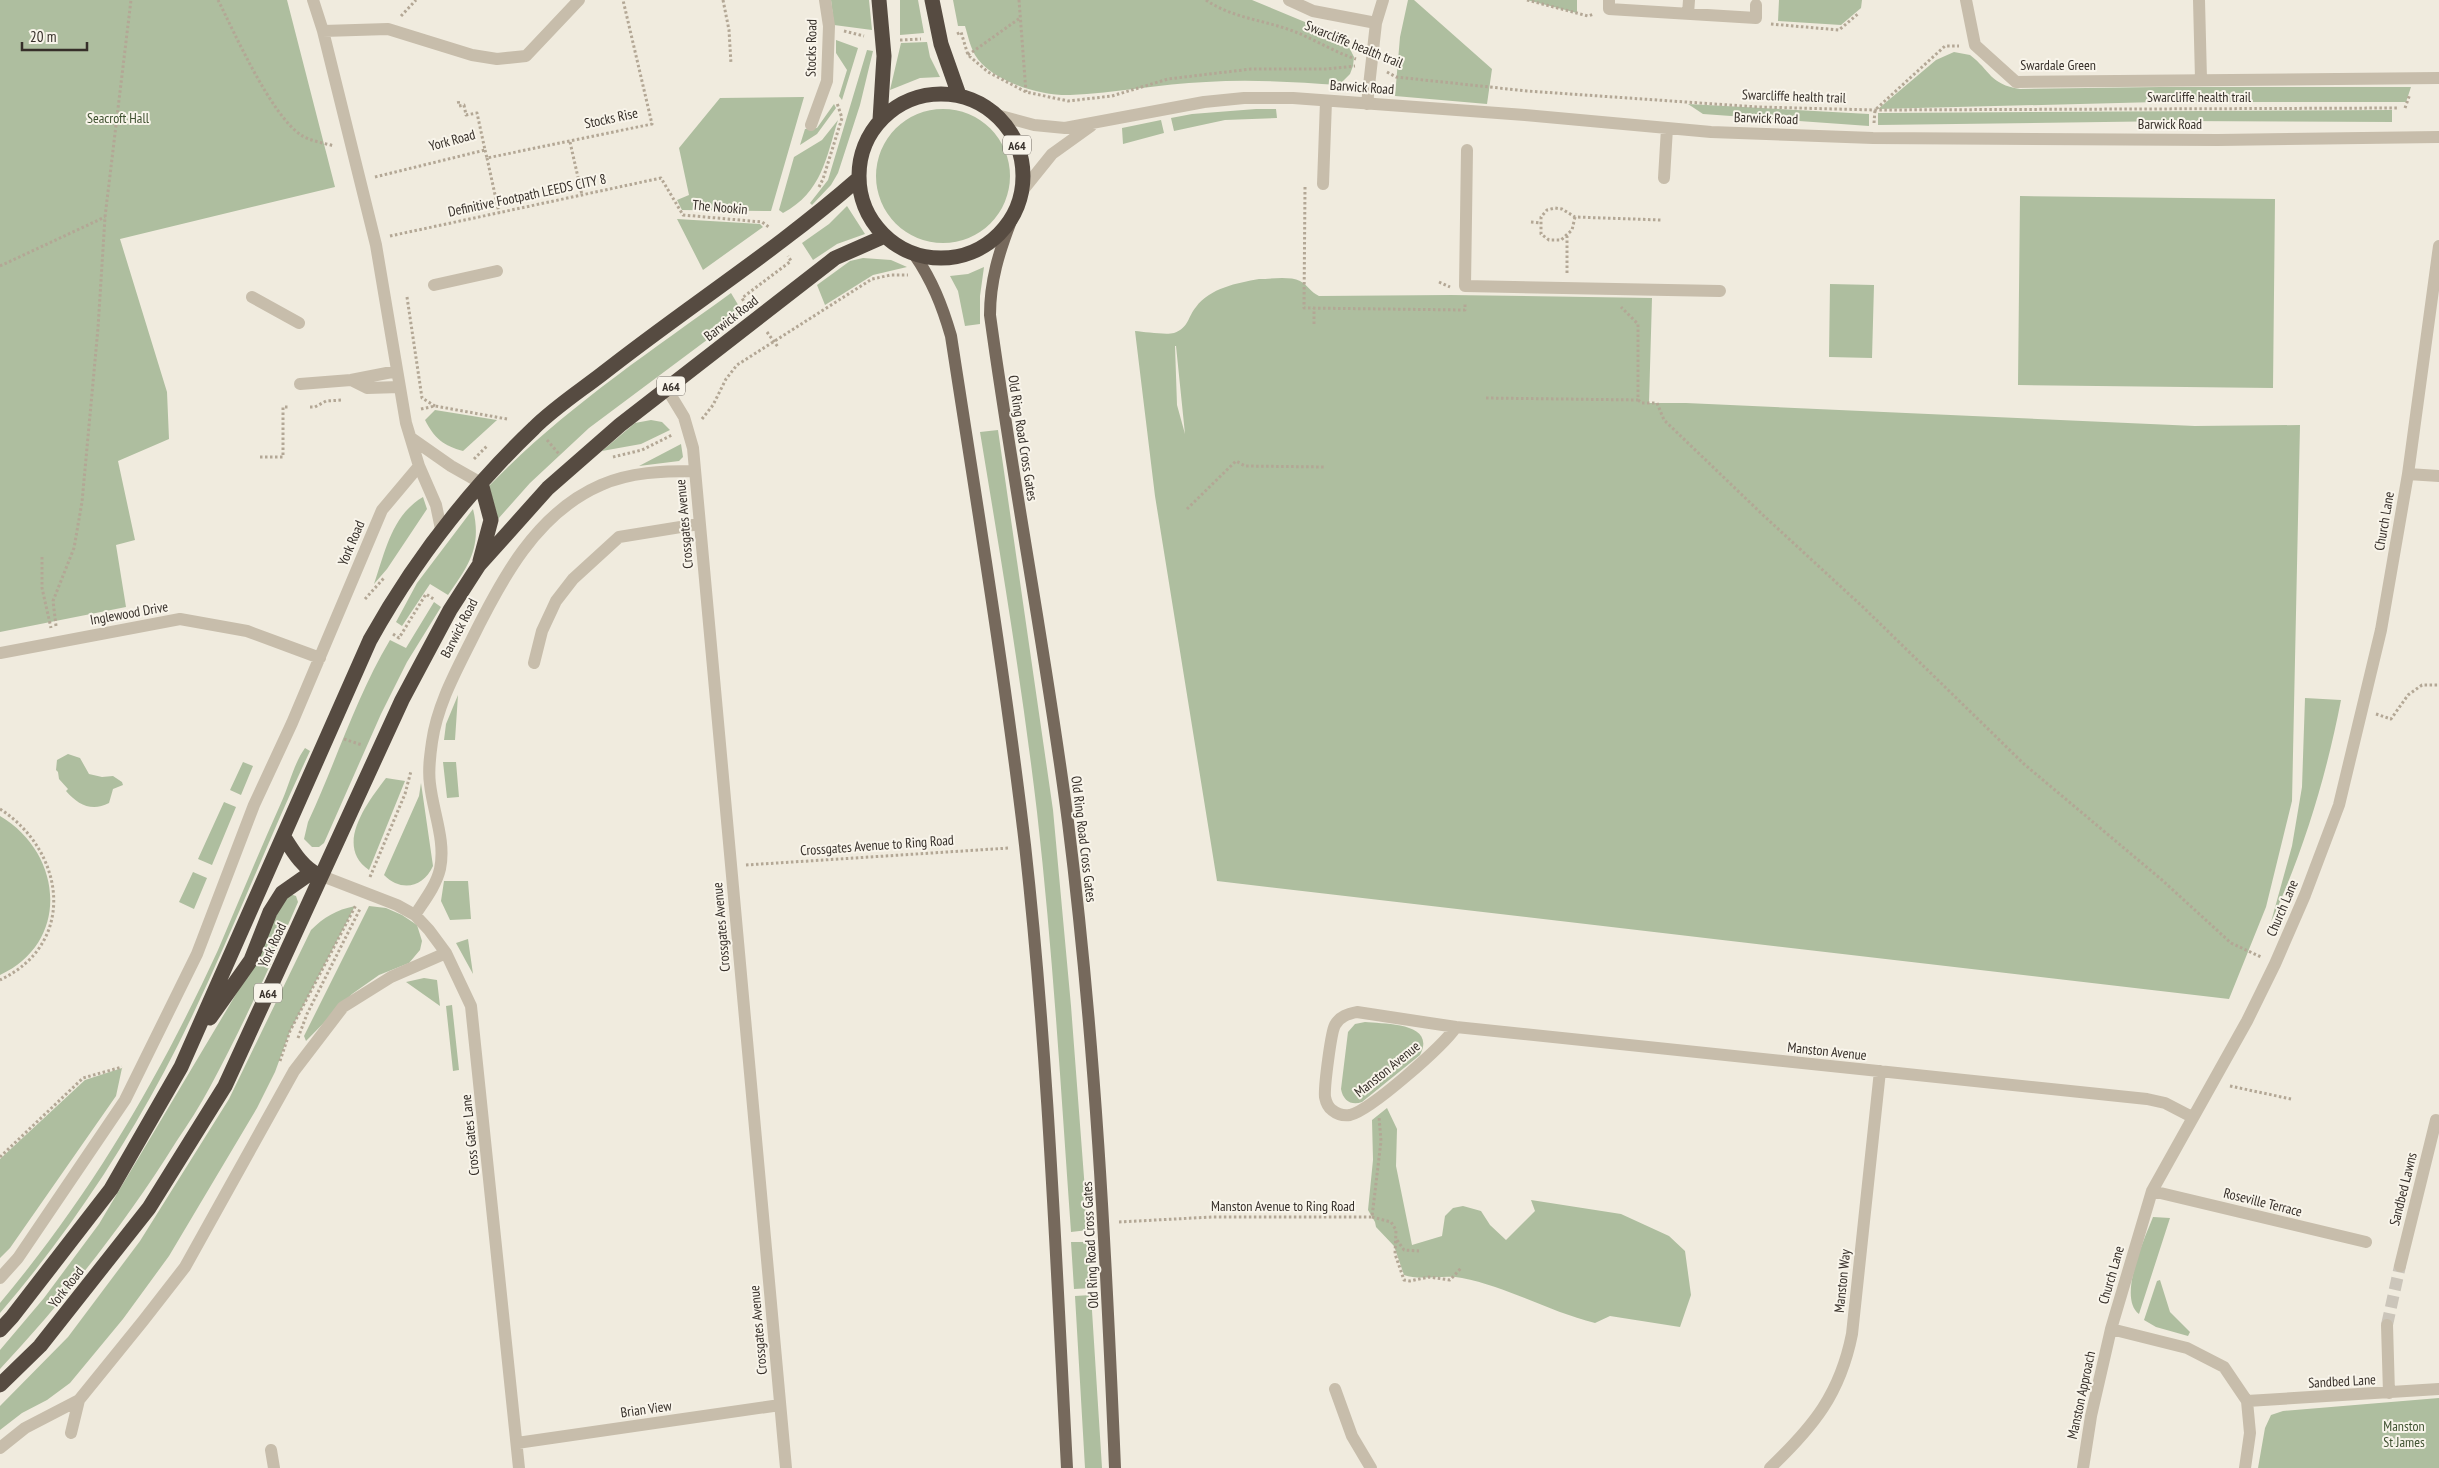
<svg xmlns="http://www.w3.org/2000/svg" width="2439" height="1468" font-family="'PT Sans Narrow',sans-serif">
<rect width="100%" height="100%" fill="#f0ebde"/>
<!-- green -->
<path fill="#aebe9f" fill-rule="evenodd" d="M0 0H287L335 187 120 239 167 392 169 439 118 461 135 540 116 545 126 607 0 632Z
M831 0H869L872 30 834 25Z
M900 0H918L924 33 900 35Z
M953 0H1252L1341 37 1347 43 1354 57 1353 66 1350 74 1339 85C1295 82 1250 79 1206 82 1160 84 1115 93 1070 95 1041 96 990 81 975 55 970 46 968 36 965 26H958Z
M1408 0H1414L1492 69 1487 104 1395 96 1400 37Z
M1527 0H1577V13Z
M1779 0H1862L1861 8 1841 25 1778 21Z
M836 40 858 48 842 100 839 96 847 70 836 53Z
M927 42 930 57 940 77 920 78 890 90 901 43Z
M867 50 873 51 860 105 838 173 831 185 812 205 810 203 828 180Z
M1954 52 1970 55C1991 71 1989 84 2020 89L2160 87H2411L2406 102H2157L1878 109 1936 60Z
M804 97 771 211 682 210 677 200 689 195 679 148 720 98Z
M834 104 836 108 817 134 800 145 805 129 817 128Z
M1688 104 1869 114V126L1703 114Z
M876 176a67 67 0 1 1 134 0a67 67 0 1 1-134 0Z
M1256 109H1276L1277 118 1225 120 1174 131 1171 118 1192 114Z
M2392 110V122L2176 121 1878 125V113Z
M838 120C826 158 822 192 783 213L779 210 794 157 822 140Z
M1161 120 1164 133 1123 144 1122 128Z
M2020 196 2275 199 2273 388 2018 385Z
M847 206 865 234 837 244 813 260 802 243 829 224Z
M677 219 760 224 763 227 703 270Z
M863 258 891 260 907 267 873 275 825 305 817 285 850 261Z
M984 267 980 296V324L965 326 958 291 950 276 968 274Z
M1259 279C1270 279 1290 276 1300 281 1308 285 1310 292 1319 296L1451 295 1652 298 1649 403H1686L2195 426 2300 425 2292 801 2266 907 2229 999 1217 881 1155 496 1135 331C1145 332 1166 335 1174 333 1189 328 1188 316 1196 307 1210 288 1237 283 1259 279ZM1175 346H1176L1185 434 1177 405Z
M1830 284 1874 285 1872 358 1829 357Z
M731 293 743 313 589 428 530 483 498 519 489 486C561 411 647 354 731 293Z
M435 410 497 420 463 451C444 446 434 438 425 420Z
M651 420 662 422 670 430 641 444 602 451 635 423Z
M998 430 1053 810 1071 1006 1088 1230 1071 1232C1061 1092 1053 952 1037 812 1022 685 1001 559 980 432Z
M681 444 683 457 679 461 639 466Z
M423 497 427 509 387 569 374 584C385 552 392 515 423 497Z
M473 509C482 547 469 565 448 595L430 584 402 626 396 622 417 583Z
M434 602 441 607 407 662 381 714 324 843 319 847H312L304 839 308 822C336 762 356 697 390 640L406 648Z
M458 695 455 740H444L446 724Z
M2305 698 2341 700C2326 777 2304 850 2271 922L2292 846 2302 787Z
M305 748 310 751C260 857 219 968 164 1072 119 1157 63 1240 0 1313V1303C92 1193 158 1080 218 950 239 901 259 852 281 803 289 786 294 763 305 748Z
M68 754 80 758 89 774 102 777 113 776 122 782 123 785 113 789 109 803C92 812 78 805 66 791L68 789 59 779 58 772 56 770 57 760Z
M243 762 253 766 241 795 230 790Z
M443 762H456L459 797 447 798Z
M386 778 405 781 369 870C334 846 367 803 386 778Z
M421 783 433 866C423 888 401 892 384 875L419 796Z
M224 802 236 807 212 865 198 859Z
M0 816C63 853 71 942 0 975Z
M193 872 207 878 194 909 179 902Z
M444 881H468L471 919 450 920 441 901Z
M290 894 296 896 298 902C271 965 242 1027 210 1087 200 1106 188 1124 176 1142 125 1224 66 1298 0 1369V1350L44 1298 99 1224 254 964 285 897Z
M355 906 290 1031 275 1072 257 1108 169 1256 123 1319 70 1383 47 1400 22 1413 0 1430V1406L68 1337 140 1241 229 1099 311 930C324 917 336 910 355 906Z
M369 906 386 908 402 915 417 925 422 941 420 950 409 963 379 975 352 994 306 1041 304 1036Z
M468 939 473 974 456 943Z
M424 978 437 980 440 1006 406 982Z
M452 1005 459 1070 453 1071 446 1006Z
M1365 1022C1384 1024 1437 1022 1420 1055L1362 1102C1352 1106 1343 1101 1341 1089L1348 1032 1355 1024Z
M122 1068 116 1096 10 1248 0 1258V1159L85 1080Z
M1387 1108 1397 1129 1396 1166 1412 1245 1442 1236 1445 1216 1453 1208 1463 1206 1481 1211 1490 1225 1506 1240 1535 1211 1531 1200 1621 1214 1669 1236 1685 1251 1691 1295 1680 1327 1610 1316 1595 1323C1550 1312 1508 1287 1462 1278 1445 1274 1420 1281 1404 1275L1394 1246 1376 1227 1375 1222 1368 1210 1373 1160 1372 1120Z
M2153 1217 2170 1218 2139 1314C2117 1297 2145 1238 2153 1217Z
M1071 1242H1088L1092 1288 1074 1289Z
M2160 1280 2170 1312 2190 1332 2188 1336 2156 1327 2144 1320 2157 1281Z
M1091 1295 1102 1468H1085L1075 1296Z
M2439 1398V1468H2258L2265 1428 2271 1415 2283 1411Z"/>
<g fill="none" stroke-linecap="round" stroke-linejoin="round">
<!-- minor-tunnel -->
<path stroke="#cbc5ba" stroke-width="12" stroke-dasharray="12 6" stroke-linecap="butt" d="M2387 1325 2400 1266"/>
<!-- path -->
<path stroke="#b3a795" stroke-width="3" stroke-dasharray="2.5 2.5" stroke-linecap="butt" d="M218 0C235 34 271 115 301 135 310 141 324 143 334 146
M723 0 729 30 731 64
M1019 0 1026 92
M1206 0C1232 18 1264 20 1293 31 1314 39 1334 52 1356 59
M1527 0 1588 16 1594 14
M401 16 416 0
M1771 24 1839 30 1859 13
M844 31 864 36
M957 34 961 32 968 55 988 72 1026 92 1068 101 1112 96 1168 79 1251 69H1327L1355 66
M900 40 921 39
M968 55 1020 18
M1387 72 1396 77 1527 91 1758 107 1875 110 2399 108
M2405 108 2410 94
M1874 123 1875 110 1945 46H1959
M570 142 582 195
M485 150 487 158 652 124 623 0
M487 158 499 213
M375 177 485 150 477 113 466 115 464 105 459 106 458 99
M819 187 823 179 842 118 837 103
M1305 187 1304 308 1465 310V302
M1575 217 1572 230 1561 240H1549L1541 234V217L1547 210 1555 208 1562 209 1575 217 1661 220
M1531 222 1541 223
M390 236 661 178 683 215 762 222 770 228
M0 266 105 217
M1567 273V236
M1439 282 1450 287
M407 297 422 398 435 406
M746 305 742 298 791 261 788 256
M1314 324V308
M767 332 778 347
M1486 398 1638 400V324L1621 307
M1638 400 1642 403H1657L1664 420 1763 515 1864 608 2024 764 2162 880 2231 943 2261 957
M310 407H315L326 401 342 400
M421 409 435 406 507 419
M702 419 713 405 726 379 737 365 872 279 891 275H908
M547 440 559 454
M260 457H283V407H289
M613 457 642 450 672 435
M474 459 487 446
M1187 509 1236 461 1245 466 1324 467
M42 557V588L51 628
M365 599 384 578
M56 626 53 601 74 548 82 502 98 328 105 217 131 0
M393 634 399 638 426 594 435 600
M2376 714 2391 719 2408 695 2422 685H2439
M344 739 362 745
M0 809C65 851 78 943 0 980
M746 865 1009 848
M370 877 405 794 411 771
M298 1038 307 1014 360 909
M280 1061 290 1031 356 905
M2230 1086 2291 1099
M0 1157 83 1078 122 1067
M1372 1217 1391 1222 1396 1230 1395 1254 1404 1280 1410 1281 1429 1277 1450 1280 1462 1267
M1119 1222 1212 1217H1372L1381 1141 1379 1117
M1397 1240 1404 1250 1419 1251"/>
<!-- minor -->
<path stroke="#c7bdab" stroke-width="12" d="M313 0 323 31 376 245 406 423 419 466 436 505 441 529
M1289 0 1313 11 1376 23
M1609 0V9L1756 18V5
M1966 0 1975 45 2016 82 2439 78
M2199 0 2201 79
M1688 14 1689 0
M323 31 388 29 472 55 497 59 526 56 579 0
M1367 104 1376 23 1383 0
M997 115 1034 125 1065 128 1204 102 1244 98H1293L1525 115 1711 132 1873 138 2218 140 2439 137
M811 125 827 81 829 26 825 0
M1467 150 1465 286 1720 291
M1664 178 1667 128
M1323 184 1326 101
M1023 190 1052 154 1091 126
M434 285 497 271
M252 297 299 323
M351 380 367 388 400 387
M300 384 351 380 397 371
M667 389 684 417 693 448 786 1468
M411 438 451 466 481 483
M2408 474 2439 476
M0 653 180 619 247 631 320 658
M534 663 542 631 556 601 573 579 619 537 699 524
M322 876 397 905 415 915 429 930 446 953 471 1006 519 1468
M415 915C424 901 436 886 440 869 446 841 433 812 430 784 428 770 430 756 432 742 437 706 455 673 471 641 501 580 536 513 601 485 630 472 664 471 694 471
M1456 1027C1443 1046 1371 1110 1350 1115 1344 1116 1337 1114 1332 1110 1328 1107 1326 1102 1325 1097 1324 1087 1331 1032 1335 1025 1340 1016 1348 1014 1357 1012L1456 1027 2147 1099 2165 1103 2192 1117
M2152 1191 2366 1242
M2400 1266 2436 1120
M0 1278 18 1258 125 1100 197 954 254 805 292 723 382 510 419 466
M2387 1325 2389 1393
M2111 1329 2187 1348 2224 1367 2247 1401 2250 1433 2245 1468
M1335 1389 1352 1436 1371 1468
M2247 1401 2439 1389
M71 1433 79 1400
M517 1443 780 1405
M0 1448 25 1428 79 1400 143 1321 185 1267 294 1071 343 1007 391 977 446 953
M271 1450 274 1468
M1770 1468C1814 1426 1840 1394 1852 1334L1880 1071
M2083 1468 2091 1416 2111 1329 2152 1191 2247 1021 2275 964 2305 895 2339 805 2381 630 2408 474 2439 246"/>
<!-- major -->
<path stroke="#76695c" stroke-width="12" d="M1011 221C999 252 990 281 990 315 1013 484 1046 652 1068 822 1095 1037 1106 1252 1115 1468
M914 254C932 280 942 305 951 336 977 505 1005 675 1025 845 1048 1052 1056 1260 1067 1468"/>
<!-- highway -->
<path stroke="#564b41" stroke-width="15" d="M879 0 884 56 880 120
M932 0 941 44 959 95
M859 176a82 82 0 1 1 164 0a82 82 0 1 1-164 0Z
M480 561 491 520 481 483
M284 837C294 853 303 868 320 876
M210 1018 251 960 270 912 282 893 312 872
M0 1330 12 1317 111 1189 181 1067 370 640C414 561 469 490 534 428 554 408 580 391 602 374 687 307 777 250 858 179
M0 1385 40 1346 149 1208 225 1086 402 700 450 610 479 565 548 488 620 425 835 258 885 236"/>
</g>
<g text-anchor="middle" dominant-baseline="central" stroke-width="4" stroke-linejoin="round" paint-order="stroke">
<!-- shield labels -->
<g fill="#f8f4ea" stroke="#706a63" stroke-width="1">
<rect x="1003" y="135.5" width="28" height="19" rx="4"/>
<rect x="657" y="376.5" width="28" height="19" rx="4"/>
<rect x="254" y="983.5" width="28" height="19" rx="4"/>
</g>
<g font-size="12" font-weight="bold" fill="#362f29">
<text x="1017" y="145">A64</text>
<text x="671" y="386">A64</text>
<text x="268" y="993">A64</text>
</g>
<!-- street labels -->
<g font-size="14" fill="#362f29" stroke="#f8f4ea">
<text transform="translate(1354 44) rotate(22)">Swarcliffe health trail</text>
<text transform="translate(811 48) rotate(-89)">Stocks Road</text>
<text x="2058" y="65">Swardale Green</text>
<text transform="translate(1362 87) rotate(4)">Barwick Road</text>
<text transform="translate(1794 96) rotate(2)">Swarcliffe health trail</text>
<text x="2199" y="97">Swarcliffe health trail</text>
<text transform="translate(611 118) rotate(-12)">Stocks Rise</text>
<text transform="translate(1766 118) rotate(2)">Barwick Road</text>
<text x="2170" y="124">Barwick Road</text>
<text transform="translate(452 140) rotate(-15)">York Road</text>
<text transform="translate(527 195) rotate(-12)">Definitive Footpath LEEDS CITY 8</text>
<text transform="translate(720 207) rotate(5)">The Nookin</text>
<text transform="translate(731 318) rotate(-38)">Barwick Road</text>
<text transform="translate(1023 438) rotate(81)">Old Ring Road Cross Gates</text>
<text transform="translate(2384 521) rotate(-80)">Church Lane</text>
<text transform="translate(684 524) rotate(-95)">Crossgates Avenue</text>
<text transform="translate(351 543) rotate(-67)">York Road</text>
<text transform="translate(129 613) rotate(-10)">Inglewood Drive</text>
<text transform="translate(459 628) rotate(-63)">Barwick Road</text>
<text transform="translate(1084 839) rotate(83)">Old Ring Road Cross Gates</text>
<text transform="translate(877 845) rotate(-4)">Crossgates Avenue to Ring Road</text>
<text transform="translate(2282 908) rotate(-67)">Church Lane</text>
<text transform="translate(721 927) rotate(-95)">Crossgates Avenue</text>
<text transform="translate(272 945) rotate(-65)">York Road</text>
<text transform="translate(1827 1051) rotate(6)">Manston Avenue</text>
<text transform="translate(1387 1069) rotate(-39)">Manston Avenue</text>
<text transform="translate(470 1135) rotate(-96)">Cross Gates Lane</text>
<text transform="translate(2403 1189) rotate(-76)">Sandbed Lawns</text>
<text transform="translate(2263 1202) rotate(14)">Roseville Terrace</text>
<text x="1283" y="1206">Manston Avenue to Ring Road</text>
<text transform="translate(1090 1245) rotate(-93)">Old Ring Road Cross Gates</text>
<text transform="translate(2111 1275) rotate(-74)">Church Lane</text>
<text transform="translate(1842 1281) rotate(-84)">Manston Way</text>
<text transform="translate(66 1287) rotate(-52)">York Road</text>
<text transform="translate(758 1330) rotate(-95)">Crossgates Avenue</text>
<text transform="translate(2342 1381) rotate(-3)">Sandbed Lane</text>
<text transform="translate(2081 1395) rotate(-78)">Manston Approach</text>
<text transform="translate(646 1409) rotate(-8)">Brian View</text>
</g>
<!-- park labels -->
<g font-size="14" fill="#3f5130" stroke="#f8f4ea">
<text x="118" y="118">Seacroft Hall</text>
<text x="2404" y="1426">Manston<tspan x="2404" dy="16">St James</tspan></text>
</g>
</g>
<!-- scale -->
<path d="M22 42v8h65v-8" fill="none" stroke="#362f29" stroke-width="2.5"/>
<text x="30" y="42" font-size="15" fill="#362f29" stroke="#f8f4ea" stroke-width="4" paint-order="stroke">20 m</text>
</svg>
